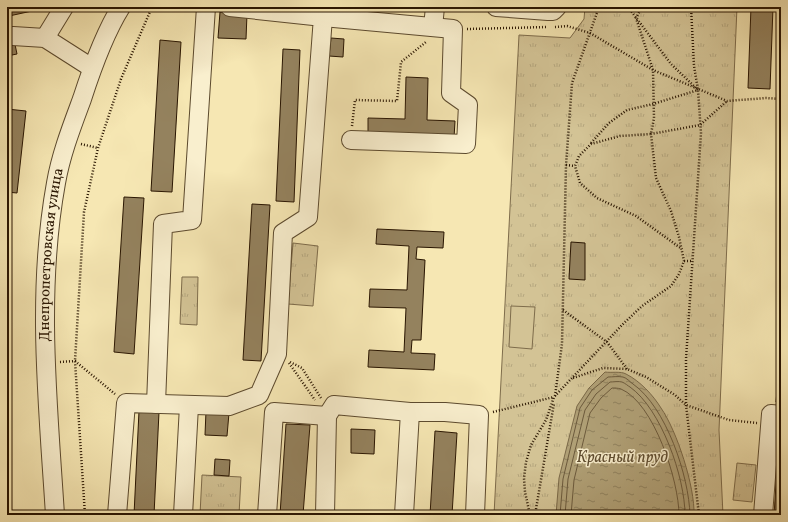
<svg xmlns="http://www.w3.org/2000/svg" width="788" height="522" font-family="Vollkorn,serif">
<defs>
<pattern id="grass-tufts" width="24" height="20" patternUnits="userSpaceOnUse"><rect width="24" height="20" fill="#d3c395"/><path d="M3 7l-1-3M5 7V3M7 7l1-3M15 17l-1-3M17 17v-4M19 17l1-3" fill="none" stroke="#b5a77f"/></pattern>
<pattern id="water-ripples" width="26" height="14" patternUnits="userSpaceOnUse"><rect width="26" height="14" fill="#b0a076"/><path d="M2 4q2-2 4 0t4 0M15 11q2-2 4 0t4 0" fill="none" stroke="#8f815e"/></pattern>
</defs>
<rect width="100%" height="100%" fill="#f6e7b3"/>
<filter id="stains"><feTurbulence type="fractalNoise" baseFrequency=".005" numOctaves="4"/><feColorMatrix values="0 0 0 0 .2 0 0 0 0 .09 0 0 0 0 .02 0 0 0 .5 -.17"/></filter>
<radialGradient id="worn" r=".72"><stop offset=".6" stop-color="#630" stop-opacity="0"/><stop offset="1" stop-color="#630" stop-opacity=".3"/></radialGradient>
<!-- grass -->
<path fill="url(#grass-tufts)" stroke="#7e6c4b" d="M585 7H737L719 430 723 515H494L519 35 570 38 584 19Z
M293 243 318 246 313 306 288 304Z
M182 277H198L197 325 180 324Z
M737 463 756 465 752 502 733 500Z
M202 475 241 477 239 515H200Z"/>
<!-- pitch -->
<path fill="#d3c395" stroke="#7e6c4b" d="M511 306 535 307 532 349 509 347Z"/>
<!-- water -->
<path fill="url(#water-ripples)" stroke="#7a6847" d="M605 372C611 373 621 371 626 374 640 381 653 395 661 408 677 431 695 487 694 515H556L559 478 577 406 589 388Z"/>
<g fill="none" stroke-linecap="round" stroke-linejoin="round">
<!-- shore -->
<path stroke="#6c5a3c" stroke-width="1" d="M560 515 563 479 580 408 592 390 608 377C612 377 618 376 623 377 627 378 630 382 633 384 666 407 689 476 690 515
M565 515 568 479 585 410 596 394 610 382C613 382 619 381 622 382 625 383 628 386 630 387 661 409 685 477 685 515
M571 515 574 480 590 413 601 398 612 388C615 388 618 388 621 389 654 403 679 481 679 515"/>
</g>
<!-- building -->
<path fill="#94825e" stroke="#291501" d="M7 7H39L38 9 32 11 9 16 17 54 7 56Z
M751 7H773L770 89 748 88Z
M220 12 247 14 246 39 218 38Z
M331 38 344 39 343 57 329 56Z
M160 40 181 42 172 192 151 191Z
M283 49 300 50 294 202 276 201Z
M406 77 428 78 427 120 455 121 454 138 368 136V118L405 119Z
M7 109 26 111 17 193 7 192Z
M124 197 144 198 134 354 114 352Z
M252 204 270 205 261 361 243 360Z
M377 229 444 232 443 248 417 247 416 259 425 260 421 340H412L411 353 435 354 434 370 368 367 369 350 404 352 406 308 369 307 370 289 407 290 409 246 376 244Z
M571 242 585 243V280L569 279Z
M778 379H781V402H776Z
M139 411 159 412 154 515H134Z
M206 411 229 413 227 436 205 435Z
M286 424 310 425 303 515H280Z
M351 429 375 430 374 454 351 453Z
M435 431 457 433 452 515H430Z
M779 439H781V515H774Z
M215 459 230 460 229 476 214 475Z"/>
<g fill="none" stroke-linecap="round" stroke-linejoin="round">
<defs>
<g id="minor">
<path d="M323 7V17L453 29 451 93 468 105 466 144 351 140"/>
<path d="M496 7 548 11H553L557 7"/>
<path d="M433 27 435 7"/>
<path d="M13 36 45 38 92 68"/>
<path d="M45 38 64 7"/>
<path d="M156 404 163 224 192 220 206 7"/>
<path id="s1" d="M55 515C48 404 36 293 56 183 61 154 72 126 82 99 92 68 104 34 121 7"/>
<path d="M117 515 126 403 229 406 259 395 277 354 283 233 308 217 323 17 230 7"/>
<path d="M183 515 189 406"/>
<path d="M267 515 274 412 327 416"/>
<path d="M325 515 327 416 334 405 410 412H445L479 415 475 515"/>
<path d="M404 515 410 412"/>
<path d="M763 515 771 414 781 415"/>
</g>
</defs>
<!-- minor casing -->
<use href="#minor" stroke="#5c4a2e" stroke-width="20"/>
<!-- path -->
<path stroke="#291501" stroke-width="2.5" stroke-dasharray="1 2" stroke-linecap="butt" d="M642 7 636 18 653 70 654 118 651 134 620 136 591 144 579 156 575 166 580 183 597 198 636 216 682 249
M691 7 694 66 698 90 701 133 686 359V405L699 515
M555 27 567 26 590 33 653 70 727 101 766 98 781 99
M467 29 548 27
M352 126 355 100 397 101 401 62 426 42
M591 143 609 123 627 110 653 104 698 90 671 64 628 7
M81 144 98 148
M566 165 575 166
M684 261H693
M563 310 607 342 627 369
M60 362 75 361 115 394
M290 362 302 368 321 398
M289 363 315 400
M573 378 603 368 627 369 646 377 675 395 686 405 729 420 757 423
M555 396 562 344 566 165 572 83 599 7
M493 412 554 397
M85 515 75 361 84 212 98 148 121 79 152 7
M530 515 525 492 524 478 526 462 531 445 546 420 554 397 622 325 642 306 671 286 679 274 684 261 679 237 671 211 656 178 651 134 700 125 727 101
M535 515 554 403"/>
<!-- minor -->
<use href="#minor" stroke="#f9efce" stroke-width="18"/>
</g>
<g text-anchor="middle" dominant-baseline="central" stroke-width="3" stroke-linejoin="round" paint-order="stroke">
<!-- street labels -->
<g font-size="15" fill="#291501" stroke="#f9efce">
<text stroke="none"><textPath href="#s1" startOffset="261">Днепропетровская улица</textPath></text>
</g>
<!-- water labels -->
<g font-size="16" font-style="italic" fill="#5f4d30" stroke="#f9efce">
<text x="622" y="458">Красный пруд</text>
</g>
</g>
<!-- margin -->
<rect width="788" height="522" fill="none" stroke="#f6e7b3" stroke-width="24"/>
<rect x="8" y="8" width="772" height="506" fill="none" stroke="#291501" stroke-width="2"/>
<rect x="12" y="12" width="764" height="498" fill="none" stroke="#291501"/>
<rect width="100%" height="100%" filter="url(#stains)"/>
<rect width="100%" height="100%" fill="url(#worn)"/>
</svg>
